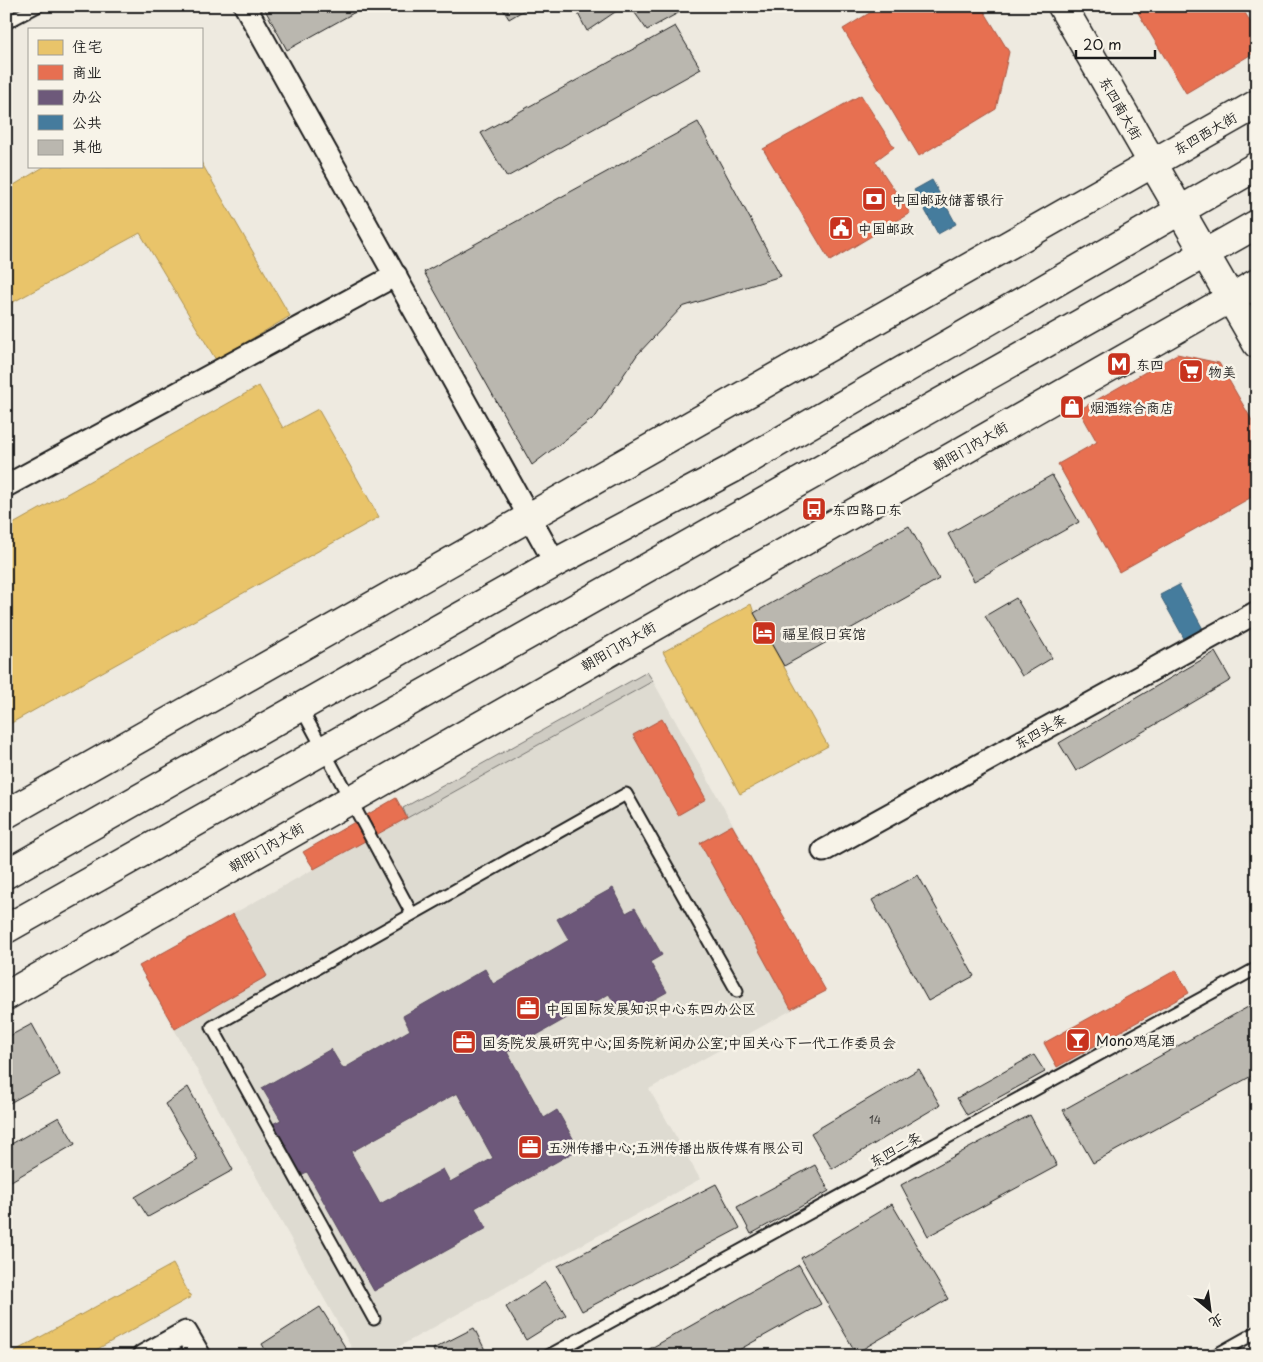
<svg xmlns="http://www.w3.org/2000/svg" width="1263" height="1362" font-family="'Playpen Sans','LXGW WenKai TC',sans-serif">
<rect width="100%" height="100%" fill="#eeeae0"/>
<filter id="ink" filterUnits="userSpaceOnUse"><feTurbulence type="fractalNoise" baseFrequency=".02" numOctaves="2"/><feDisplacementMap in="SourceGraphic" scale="10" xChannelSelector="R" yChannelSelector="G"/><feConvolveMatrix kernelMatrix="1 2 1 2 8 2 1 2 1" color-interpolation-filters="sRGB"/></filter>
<g filter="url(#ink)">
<!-- built -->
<path fill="#dedbd1" d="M653 681 826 991 649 1089 700 1179 382 1356H356L139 966Z"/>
<!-- green -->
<path fill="#cfccc3" stroke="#767470" d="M647 672 653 681 407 818 403 808Z"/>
<!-- homes -->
<path fill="#e9c46a" stroke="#ac9253" d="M201 162 290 316 216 360 140 233 6 306V190L45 166H201Z
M259 386 283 428 318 409 379 517 6 726V528Z
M751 604 754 613 828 746 740 794 663 652Z
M173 1264 191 1297 85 1356H6Z"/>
<!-- shops -->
<path fill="#e76f51" stroke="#aa5641" d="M881 6H981L1009 52 996 109 919 156 843 29Z
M1134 6H1241L1257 33V51L1186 93Z
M861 95 894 147 875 161 910 213 830 261 763 149Z
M1177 354 1219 363 1257 429V494L1119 572 1058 464 1097 442 1079 410Z
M662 719 706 799 678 815 633 735Z
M396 798 407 818 314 869 303 852Z
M732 825 826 991 791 1009 700 843Z
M233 914 267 976 175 1029 139 966Z
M1176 970 1189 993 1057 1067 1044 1043Z"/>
<!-- offices -->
<path fill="#6d597a" stroke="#55475e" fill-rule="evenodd" d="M613 888 626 913 635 908 662 955 650 962 667 992 622 1017 609 994 507 1052 544 1118 557 1110 579 1149 475 1208 487 1228 374 1291 307 1172 299 1176 270 1125 281 1120 262 1088 331 1049 343 1069 410 1030 403 1016 485 969 493 984 569 940 557 919ZM457 1093 493 1158 450 1182 443 1169 380 1204 351 1152Z"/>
<!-- public -->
<path fill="#457b9d" stroke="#395e76" d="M932 180 956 224 938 234 914 190Z
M1179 585 1203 629 1185 640 1160 595Z"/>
<!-- building -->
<path fill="#bab7af" stroke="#1c1c1c" d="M263 6H366L287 50Z
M501 6H531L509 19Z
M574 6H624L587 31Z
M630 6H676L680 12 647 30Z
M675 26 701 69 507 177 481 133Z
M698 122 781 276 682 307 637 355 596 416 532 465 424 272Z
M1052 475 1079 522 974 581 948 534Z
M909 526 939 579 784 666 754 613Z
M1016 598 1052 658 1022 676 985 616Z
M1215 652 1231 680 1076 771 1059 743Z
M918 875 974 976 928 1001 872 900Z
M1257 1002V1073L1093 1163 1063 1110Z
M32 1024 60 1075 6 1105V1038Z
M1034 1055 1045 1072 967 1115 957 1098Z
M919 1069 940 1105 832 1169 811 1133Z
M188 1087 233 1170 148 1217 135 1197 198 1160 165 1104Z
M1030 1115 1057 1166 928 1236 901 1185Z
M59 1117 75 1144 6 1184V1147Z
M815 1165 829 1191 751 1234 737 1207Z
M716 1184 740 1228 582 1311 558 1266Z
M892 1204 948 1299 856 1353 801 1258Z
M799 1265 821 1304 728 1356H637Z
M545 1282 566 1315 526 1340 506 1307Z
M320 1307 347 1350 337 1356H269L262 1344Z
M474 1328 488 1356H436L433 1349Z"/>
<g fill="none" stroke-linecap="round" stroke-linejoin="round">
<defs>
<path id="lane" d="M6 23 38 6
M301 708 412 914
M374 1319 212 1027 626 794 737 991
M548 1356 1257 968
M1214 1356 1257 1332"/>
<path id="street" d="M245 6 555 563
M6 486 396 275
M823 851 1257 612
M143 1356 186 1332 200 1356"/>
<path id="secondary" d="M6 814 1257 104
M6 996 1257 283"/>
<path id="primary" d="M1062 6 1257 344
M6 874 555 563 732 469 1257 166
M6 929 1257 224"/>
</defs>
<!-- lane casing -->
<use href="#lane" stroke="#1c1c1c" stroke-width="15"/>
<!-- street casing -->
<use href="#street" stroke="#1c1c1c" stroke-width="25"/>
<!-- secondary casing -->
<use href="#secondary" stroke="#1c1c1c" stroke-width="31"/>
<!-- primary casing -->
<use href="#primary" stroke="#1c1c1c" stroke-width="31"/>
<!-- lane -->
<use href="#lane" stroke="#f7f3e8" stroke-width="11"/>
<!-- street -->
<use href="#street" stroke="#f7f3e8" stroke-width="21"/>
<!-- secondary -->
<use href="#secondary" stroke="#f7f3e8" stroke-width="28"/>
<!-- primary -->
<use href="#primary" stroke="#f7f3e8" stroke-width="28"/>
</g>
</g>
<!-- icons -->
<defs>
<symbol id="bank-square" viewBox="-11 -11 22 22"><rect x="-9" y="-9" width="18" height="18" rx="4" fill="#c8321e" stroke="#f7f3e8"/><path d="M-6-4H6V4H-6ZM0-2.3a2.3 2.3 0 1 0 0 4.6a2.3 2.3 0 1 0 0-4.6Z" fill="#fff"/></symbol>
<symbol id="civic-square" viewBox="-11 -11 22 22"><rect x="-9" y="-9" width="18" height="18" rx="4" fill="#c8321e" stroke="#f7f3e8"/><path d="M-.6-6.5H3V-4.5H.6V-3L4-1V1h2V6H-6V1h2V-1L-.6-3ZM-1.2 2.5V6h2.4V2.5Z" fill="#fff"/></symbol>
<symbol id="metro-square" viewBox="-11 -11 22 22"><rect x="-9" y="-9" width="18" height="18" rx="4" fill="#c8321e" stroke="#f7f3e8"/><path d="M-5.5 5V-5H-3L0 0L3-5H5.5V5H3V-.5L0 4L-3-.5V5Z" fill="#fff"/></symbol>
<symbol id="supermarket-square" viewBox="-11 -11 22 22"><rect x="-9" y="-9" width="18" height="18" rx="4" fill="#c8321e" stroke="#f7f3e8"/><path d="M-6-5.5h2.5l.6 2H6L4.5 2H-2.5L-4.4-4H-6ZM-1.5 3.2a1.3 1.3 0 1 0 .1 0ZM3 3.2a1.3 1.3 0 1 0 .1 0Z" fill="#fff"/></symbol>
<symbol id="shop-square" viewBox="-11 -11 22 22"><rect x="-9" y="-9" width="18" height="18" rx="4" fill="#c8321e" stroke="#f7f3e8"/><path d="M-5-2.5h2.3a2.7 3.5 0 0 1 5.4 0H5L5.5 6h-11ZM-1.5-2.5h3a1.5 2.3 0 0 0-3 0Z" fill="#fff"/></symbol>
<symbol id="bus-square" viewBox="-11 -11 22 22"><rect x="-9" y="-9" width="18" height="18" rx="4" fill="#c8321e" stroke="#f7f3e8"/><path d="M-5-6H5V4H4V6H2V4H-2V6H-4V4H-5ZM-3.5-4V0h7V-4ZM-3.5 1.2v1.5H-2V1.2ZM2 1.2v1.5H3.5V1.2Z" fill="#fff"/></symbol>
<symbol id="hotel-square" viewBox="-11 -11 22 22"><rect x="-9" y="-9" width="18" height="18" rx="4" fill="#c8321e" stroke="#f7f3e8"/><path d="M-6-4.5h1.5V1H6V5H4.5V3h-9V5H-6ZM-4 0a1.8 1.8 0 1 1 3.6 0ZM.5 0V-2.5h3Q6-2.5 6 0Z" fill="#fff"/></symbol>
<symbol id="office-square" viewBox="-11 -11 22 22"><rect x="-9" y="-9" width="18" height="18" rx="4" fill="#c8321e" stroke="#f7f3e8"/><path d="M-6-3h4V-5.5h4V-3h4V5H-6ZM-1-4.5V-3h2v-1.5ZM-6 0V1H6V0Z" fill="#fff"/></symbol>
<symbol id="bar-square" viewBox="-11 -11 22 22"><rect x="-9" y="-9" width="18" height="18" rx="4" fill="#c8321e" stroke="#f7f3e8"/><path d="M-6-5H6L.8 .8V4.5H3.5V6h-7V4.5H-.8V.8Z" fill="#fff"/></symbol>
</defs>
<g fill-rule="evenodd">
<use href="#bank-square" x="860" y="185" width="28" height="28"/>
<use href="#civic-square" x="827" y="214" width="28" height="28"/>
<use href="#metro-square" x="1105" y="350" width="28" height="28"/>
<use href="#supermarket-square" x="1177" y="357" width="28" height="28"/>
<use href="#shop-square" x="1058" y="393" width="28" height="28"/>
<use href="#bus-square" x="800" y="495" width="28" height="28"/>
<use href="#hotel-square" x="750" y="619" width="28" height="28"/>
<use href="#office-square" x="514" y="994" width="28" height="28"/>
<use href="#bar-square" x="1064" y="1026" width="28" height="28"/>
<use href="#office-square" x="450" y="1028" width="28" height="28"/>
<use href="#office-square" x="516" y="1133" width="28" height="28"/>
</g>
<g text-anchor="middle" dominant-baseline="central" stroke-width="5" stroke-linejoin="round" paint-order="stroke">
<!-- number labels -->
<g font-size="11" fill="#444341">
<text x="875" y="1119">14</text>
</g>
<!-- street labels -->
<g font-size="14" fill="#1c1c1c" stroke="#f7f3e8">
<text transform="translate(1121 108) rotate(60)">东四南大街</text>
<text transform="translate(1205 133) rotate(-30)">东四西大街</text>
<text transform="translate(970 446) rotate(-30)">朝阳门内大街</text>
<text transform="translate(618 646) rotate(-30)">朝阳门内大街</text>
<text transform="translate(1040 731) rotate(-29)">东四头条</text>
<text transform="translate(266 847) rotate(-30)">朝阳门内大街</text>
<text transform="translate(895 1149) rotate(-29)">东四二条</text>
</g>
<!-- poi labels -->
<g font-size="14" fill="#1c1c1c" stroke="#f7f3e8" text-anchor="start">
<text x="892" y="199">中国邮政储蓄银行</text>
<text x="858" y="228">中国邮政</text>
<text x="1136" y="364">东四</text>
<text x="1208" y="371">物美</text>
<text x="1090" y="407">烟酒综合商店</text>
<text x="832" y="509">东四路口东</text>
<text x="782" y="633">福星假日宾馆</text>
<text x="546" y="1008">中国国际发展知识中心东四办公区</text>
<text x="1096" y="1040">Mono鸡尾酒</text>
<text x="482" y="1042">国务院发展研究中心;国务院新闻办公室;中国关心下一代工作委员会</text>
<text x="548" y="1147">五洲传播中心;五洲传播出版传媒有限公司</text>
</g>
</g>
<!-- margin -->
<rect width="1263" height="1362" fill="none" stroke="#f7f3e8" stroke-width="25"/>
<rect x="12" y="12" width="1238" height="1337" fill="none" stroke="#1c1c1c" stroke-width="2" filter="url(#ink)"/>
<!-- legend -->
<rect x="28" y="28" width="175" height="140" fill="#f7f3e8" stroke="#9f9d96"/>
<rect x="38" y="40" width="25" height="15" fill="#e9c46a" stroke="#9f9d96"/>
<text x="72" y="52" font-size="15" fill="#1c1c1c">住宅</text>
<rect x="38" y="65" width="25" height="15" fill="#e76f51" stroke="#9f9d96"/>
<text x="72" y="78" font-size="15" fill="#1c1c1c">商业</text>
<rect x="38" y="90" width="25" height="15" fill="#6d597a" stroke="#9f9d96"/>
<text x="72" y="102" font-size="15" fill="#1c1c1c">办公</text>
<rect x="38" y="115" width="25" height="15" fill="#457b9d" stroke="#9f9d96"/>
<text x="72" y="128" font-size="15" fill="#1c1c1c">公共</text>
<rect x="38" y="140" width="25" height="15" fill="#bab7af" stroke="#9f9d96"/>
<text x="72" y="152" font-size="15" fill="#1c1c1c">其他</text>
<!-- north arrow -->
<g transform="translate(1210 1310) rotate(151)" stroke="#f7f3e8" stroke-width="4" paint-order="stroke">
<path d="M0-4L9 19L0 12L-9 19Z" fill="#1c1c1c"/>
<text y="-8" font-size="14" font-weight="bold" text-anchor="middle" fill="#1c1c1c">北</text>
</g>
<!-- scale -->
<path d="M1076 50v8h79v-8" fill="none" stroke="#1c1c1c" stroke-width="2.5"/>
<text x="1083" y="50" font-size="15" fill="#1c1c1c" stroke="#f7f3e8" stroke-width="4" paint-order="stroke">20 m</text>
</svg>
